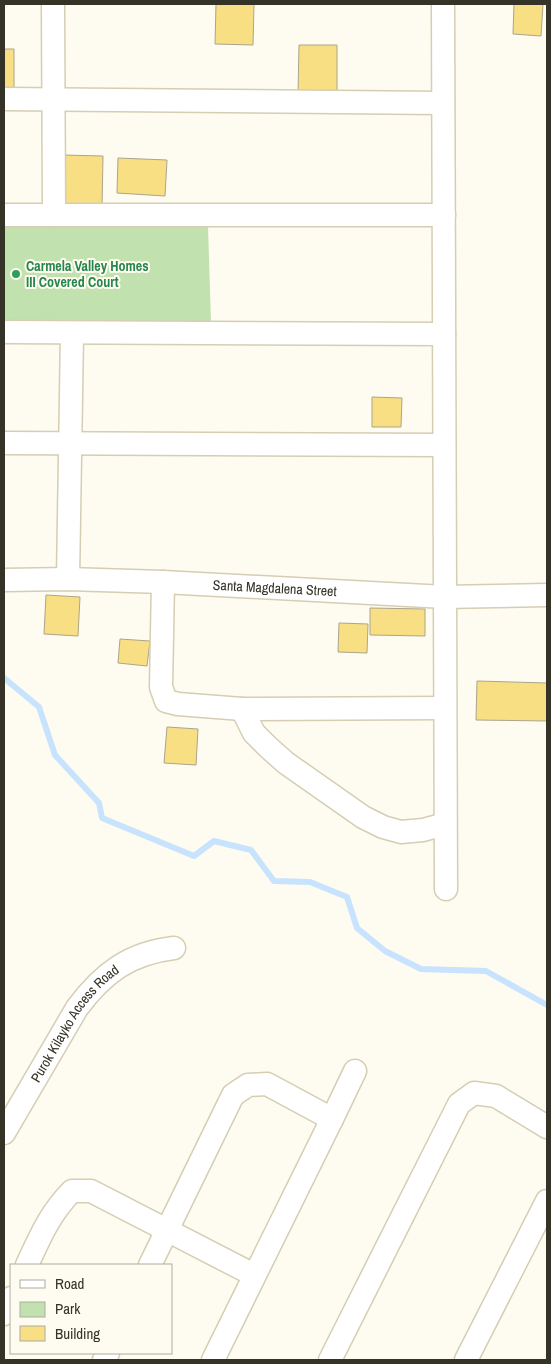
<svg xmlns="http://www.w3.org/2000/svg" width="551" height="1364" font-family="'Archivo Narrow',sans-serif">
<rect width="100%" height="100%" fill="#fefbf1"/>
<!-- green -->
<path fill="#c1e2ae" d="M4 225 208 227 211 323 4 322Z"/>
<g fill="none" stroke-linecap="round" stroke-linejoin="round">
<!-- stream -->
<path stroke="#c8e3fd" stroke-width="6" d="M4 678 39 707 55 755 99 803 102 818 194 856 214 841 251 850 274 881 310 882 347 897 357 928 385 951 421 969 486 971 547 1005"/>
</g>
<!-- building -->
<path fill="#f8df83" stroke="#aca58c" d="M216 4H254L253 45 215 44Z
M514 4H543L541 36 513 34Z
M299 45H337V95L298 94Z
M4 49H14V93H4Z
M63 155 103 156 102 206 62 205Z
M118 158 167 160 165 196 117 193Z
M372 397 402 398 401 427H372Z
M46 595 80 597 78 636 44 634Z
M370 608 425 609V636L370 635Z
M339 623 368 624 367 653 338 652Z
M120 639 150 641 147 666 118 663Z
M477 681 547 683V721L476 720Z
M167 727 198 729 196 765 164 763Z"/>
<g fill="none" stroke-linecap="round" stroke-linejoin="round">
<defs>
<g id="street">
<path d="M53 4 54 215"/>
<path d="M443 4 446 889"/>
<path d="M4 99 443 103"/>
<path d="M4 215H444"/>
<path d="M4 332 444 334"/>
<path d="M4 443 444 445"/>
<path d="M68 579 72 334"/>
<path id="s1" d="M4 580 68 579 163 582 445 597 547 595"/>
<path d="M163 582 161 687 166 701 178 704 242 709 445 708"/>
<path d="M242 709 254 733 268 747 286 763 363 817 383 827 401 832 423 830 445 824"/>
<path d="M332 1119 355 1071"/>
<path id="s2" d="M4 1133 77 1008C103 973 130 953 174 948"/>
<path d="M27 1265C40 1237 50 1213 72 1191H91L254 1275"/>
<path d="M150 1265 233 1095 248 1085 267 1084 332 1119 213 1360"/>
<path d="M4 1314 11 1298"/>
<path d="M104 1360 108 1353"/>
<path d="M330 1360 459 1104 474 1093 496 1096 547 1127"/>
<path d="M466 1360 547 1201"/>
</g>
</defs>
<!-- street casing -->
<use href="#street" stroke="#d5ceb3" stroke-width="25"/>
<!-- street -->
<use href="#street" stroke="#fff" stroke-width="22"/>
</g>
<!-- markers -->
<circle fill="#2e9e5b" stroke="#fefbf1" stroke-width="2" cx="16" cy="274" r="5"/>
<g text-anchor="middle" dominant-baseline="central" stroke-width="4" stroke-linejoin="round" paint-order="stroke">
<!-- leisure labels -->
<g font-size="14" font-weight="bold" fill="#27864d" stroke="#fefbf1" text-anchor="start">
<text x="26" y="266">Carmela Valley Homes<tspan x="26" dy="16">III Covered Court</tspan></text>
</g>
<!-- street labels -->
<g font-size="14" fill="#353228" stroke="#fefbf1">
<text stroke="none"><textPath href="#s1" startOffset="271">Santa Magdalena Street</textPath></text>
<text stroke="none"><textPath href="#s2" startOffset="131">Purok Kilayko Access Road</textPath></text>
</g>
</g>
<!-- border -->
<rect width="551" height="1364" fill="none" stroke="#353228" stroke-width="10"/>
<!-- legend -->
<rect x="10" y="1264" width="162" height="90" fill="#fefbf1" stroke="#aeaba1"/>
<rect x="20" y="1280" width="25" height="8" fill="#ffffff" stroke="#aeaba1"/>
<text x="55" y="1289" font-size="15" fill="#353228">Road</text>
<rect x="20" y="1302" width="25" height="15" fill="#c1e2ae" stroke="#aeaba1"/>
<text x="55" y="1314" font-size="15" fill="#353228">Park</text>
<rect x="20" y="1326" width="25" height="15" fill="#f8df83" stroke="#aeaba1"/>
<text x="55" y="1339" font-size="15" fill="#353228">Building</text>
</svg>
